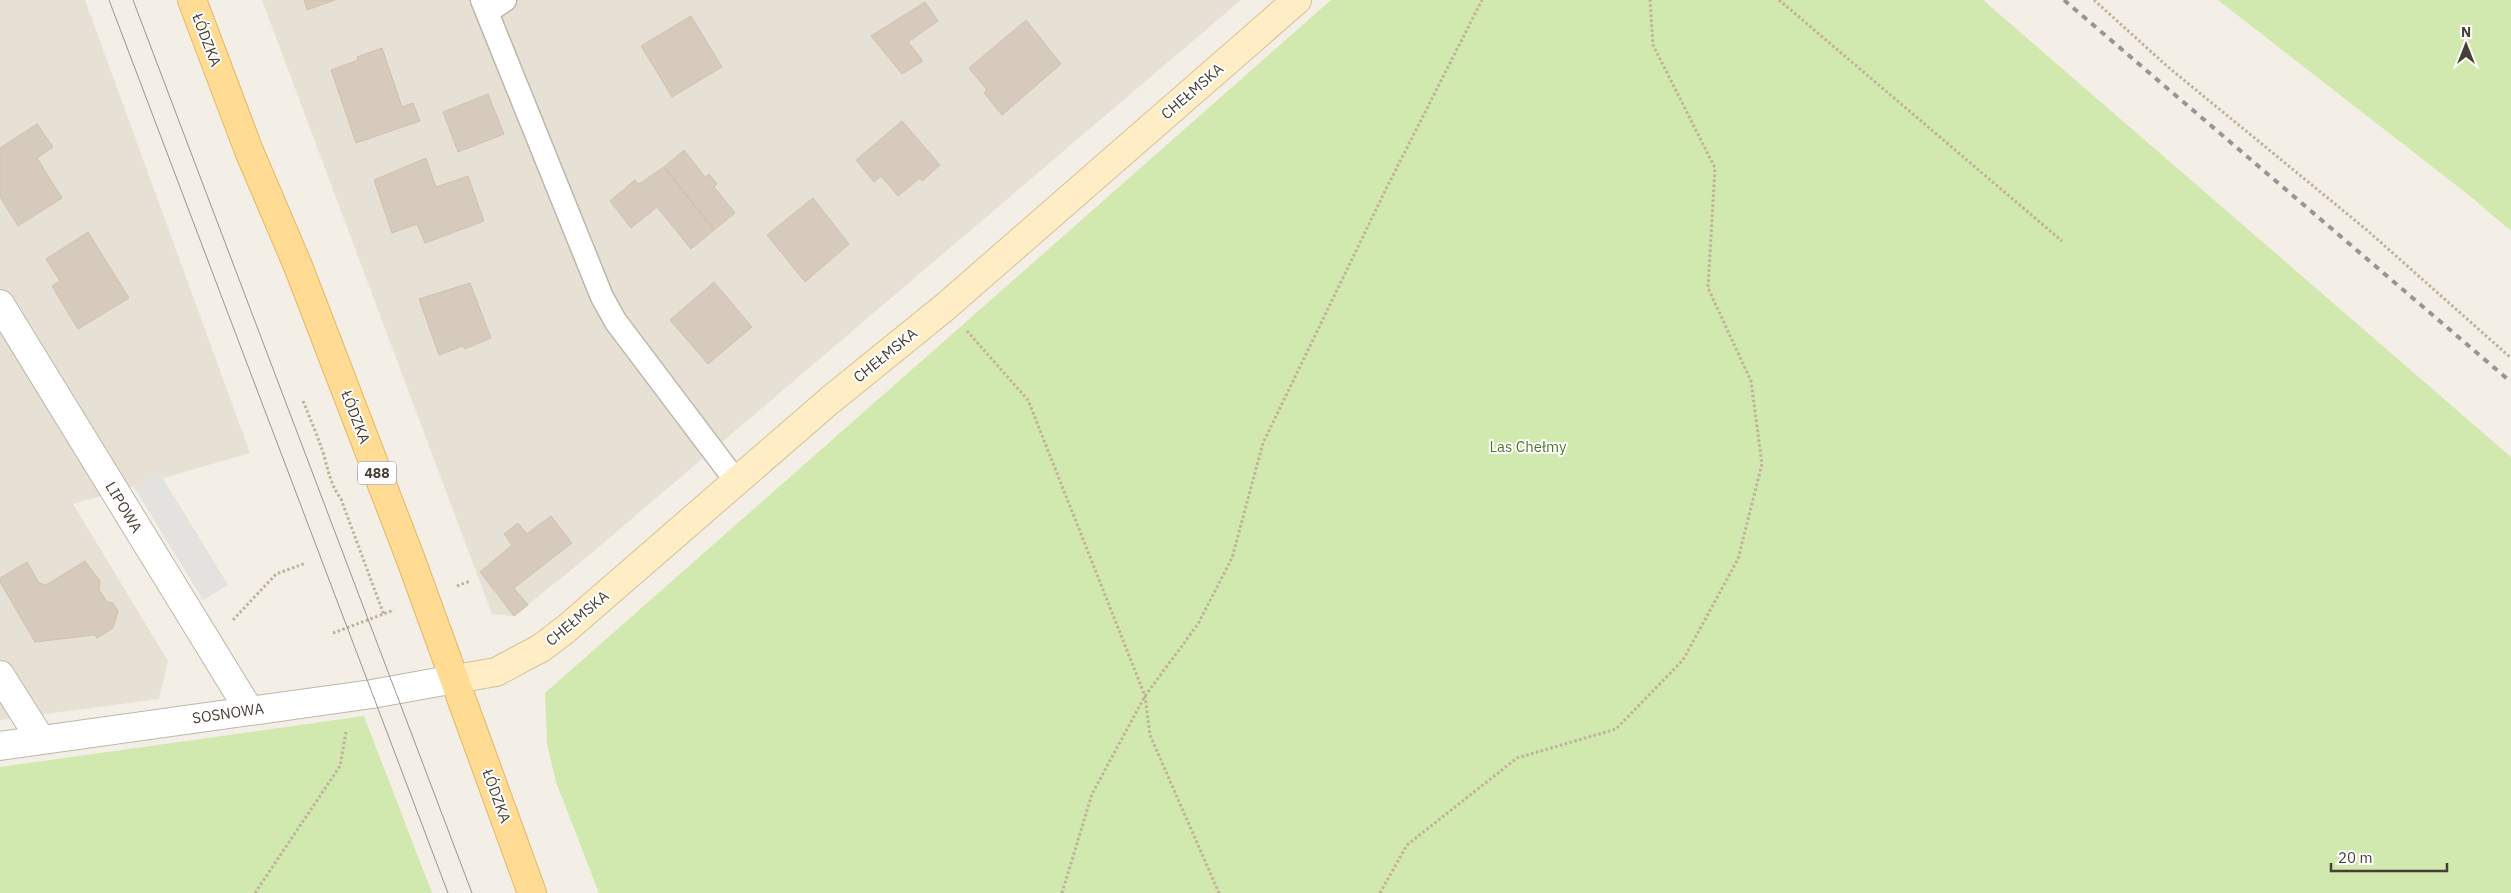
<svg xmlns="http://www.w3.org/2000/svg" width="2511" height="893" font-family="'IBM Plex Sans',sans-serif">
<rect width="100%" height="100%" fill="#f3efe6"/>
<!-- residential -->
<path fill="#e7e0d4" d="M0 0H85L250 453 73 504 168 661 159 699 0 720Z
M262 0H1241L581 562 514 616 492 614Z"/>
<!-- green -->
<path fill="#d1e8ae" d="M1331 0H1983L2511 457V893H599L556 782 547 744 545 693Z
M2218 0H2511V231L2470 196Z
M364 716 432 893H0V767Z"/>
<!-- parking -->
<path fill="#e4e2de" d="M159 472 228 585 203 600 134 487Z"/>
<!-- building -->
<path fill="#d5cabb" stroke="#d0c1af" d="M304 0H335L307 10Z
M925 2 938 21 908 42 923 61 902 74 871 36Z
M691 16 722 67 672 97 641 46Z
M1026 20 1061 64 1002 115 984 93 987 90 969 68Z
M382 48 402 107 413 103 420 121 356 143 331 70 358 60 357 57Z
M488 94 504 134 458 152 443 112Z
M902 121 940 165 922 181 920 178 898 196 881 176 874 182 856 160Z
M37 124 53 147 37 158 62 198 18 226 0 197V148Z
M684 150 705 177 709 174 717 184 714 187 735 213 714 230 664 167Z
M426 158 436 187 468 176 484 221 425 243 417 224 392 233 374 180Z
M664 167 714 230 691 249 657 207 631 228 610 201 635 180 639 184Z
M813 198 849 244 805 282 767 235Z
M88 232 129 298 78 329 52 286 60 281 46 259Z
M714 282 752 327 708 364 670 320Z
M470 283 491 338 465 349 463 346 439 355 419 299Z
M551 516 572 543 514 588 528 605 514 616 480 572 512 545 504 534 518 523 527 534Z
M85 561 100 581 99 590 107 602 113 603 118 611 113 628 97 638 94 635 35 642 0 582V578L27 562 39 583 46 585Z"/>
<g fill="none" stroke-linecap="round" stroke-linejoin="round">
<defs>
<path id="lane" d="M482 0 602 297 616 322 736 481
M487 12 505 0"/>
<path id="street" d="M0 304 249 710
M0 675 41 740
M0 746 372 694 455 679"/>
<path id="secondary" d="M455 679 496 672 541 648 566 629 829 401 945 307 1297 0"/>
<path id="primary" d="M192 0 249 151 298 266 411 560 532 893"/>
</defs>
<!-- lane casing -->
<use href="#lane" stroke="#bfb6a9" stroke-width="25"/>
<!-- street casing -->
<use href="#street" stroke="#bfb6a9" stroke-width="30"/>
<!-- secondary casing -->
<use href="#secondary" stroke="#d4c095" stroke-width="30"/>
<!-- primary casing -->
<use href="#primary" stroke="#e5b763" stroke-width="30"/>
<!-- path -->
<path stroke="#c1b19a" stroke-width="3" stroke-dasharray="2.5 2.5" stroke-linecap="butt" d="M1779 0 2062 241
M2094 0 2168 67 2368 231 2511 358
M967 331 1028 400 1145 696 1150 735 1219 893
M303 401C310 418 317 435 323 452 328 469 330 484 341 499L384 615
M457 586 470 581
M233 620 276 574 306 563
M333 633 394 610
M255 893 340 766 346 732
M1062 893 1092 794 1145 696 1198 624 1232 558 1263 443 1386 189 1482 0
M1380 893 1407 845 1517 758 1616 729 1683 660 1738 559 1762 464 1751 381 1708 288 1715 168 1653 45 1650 0"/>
<!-- lane -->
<use href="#lane" stroke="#fff" stroke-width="22"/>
<!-- street -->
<use href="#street" stroke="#fff" stroke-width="28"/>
<!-- secondary -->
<use href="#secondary" stroke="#ffeec5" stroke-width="28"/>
<!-- primary -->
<use href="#primary" stroke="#ffdb94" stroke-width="28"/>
<!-- tram -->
<path stroke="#969696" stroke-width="1" d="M109 0 448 893
M133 0 472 893"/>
<!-- rail -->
<path stroke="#969696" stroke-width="4" stroke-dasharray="6 6" stroke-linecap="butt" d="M2064 0 2511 382"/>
</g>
<g text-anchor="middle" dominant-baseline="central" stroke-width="4" stroke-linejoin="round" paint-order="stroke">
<!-- shield labels -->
<rect fill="#fff" stroke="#7e7972" stroke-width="1" x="358" y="461.5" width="38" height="23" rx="4"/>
<g font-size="14" font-weight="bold" fill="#463f35">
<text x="377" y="473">488</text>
</g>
<!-- street labels -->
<g font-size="15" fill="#463f35" stroke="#fff">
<text transform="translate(207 40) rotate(69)">ŁÓDZKA</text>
<text transform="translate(1192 91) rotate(-41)">CHEŁMSKA</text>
<text transform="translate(885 355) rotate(-39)">CHEŁMSKA</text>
<text transform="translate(356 417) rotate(69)">ŁÓDZKA</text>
<text transform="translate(124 507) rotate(59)">LIPOWA</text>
<text transform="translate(577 618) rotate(-40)">CHEŁMSKA</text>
<text transform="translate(228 713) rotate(-8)">SOSNOWA</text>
<text transform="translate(497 796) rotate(70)">ŁÓDZKA</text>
</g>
<!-- park labels -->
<g font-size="15" fill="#4b7928" stroke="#fff">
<text x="1528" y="446">Las Chełmy</text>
</g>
</g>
<!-- north arrow -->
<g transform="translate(2466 45)" stroke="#ffffff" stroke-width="4" paint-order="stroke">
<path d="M0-4L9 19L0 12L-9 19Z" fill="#463f35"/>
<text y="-8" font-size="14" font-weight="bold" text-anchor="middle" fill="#463f35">N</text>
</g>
<!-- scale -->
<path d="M2331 863v8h116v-8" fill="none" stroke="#463f35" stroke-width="2.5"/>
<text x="2338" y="863" font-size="15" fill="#463f35" stroke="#ffffff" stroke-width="4" paint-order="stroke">20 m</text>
</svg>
